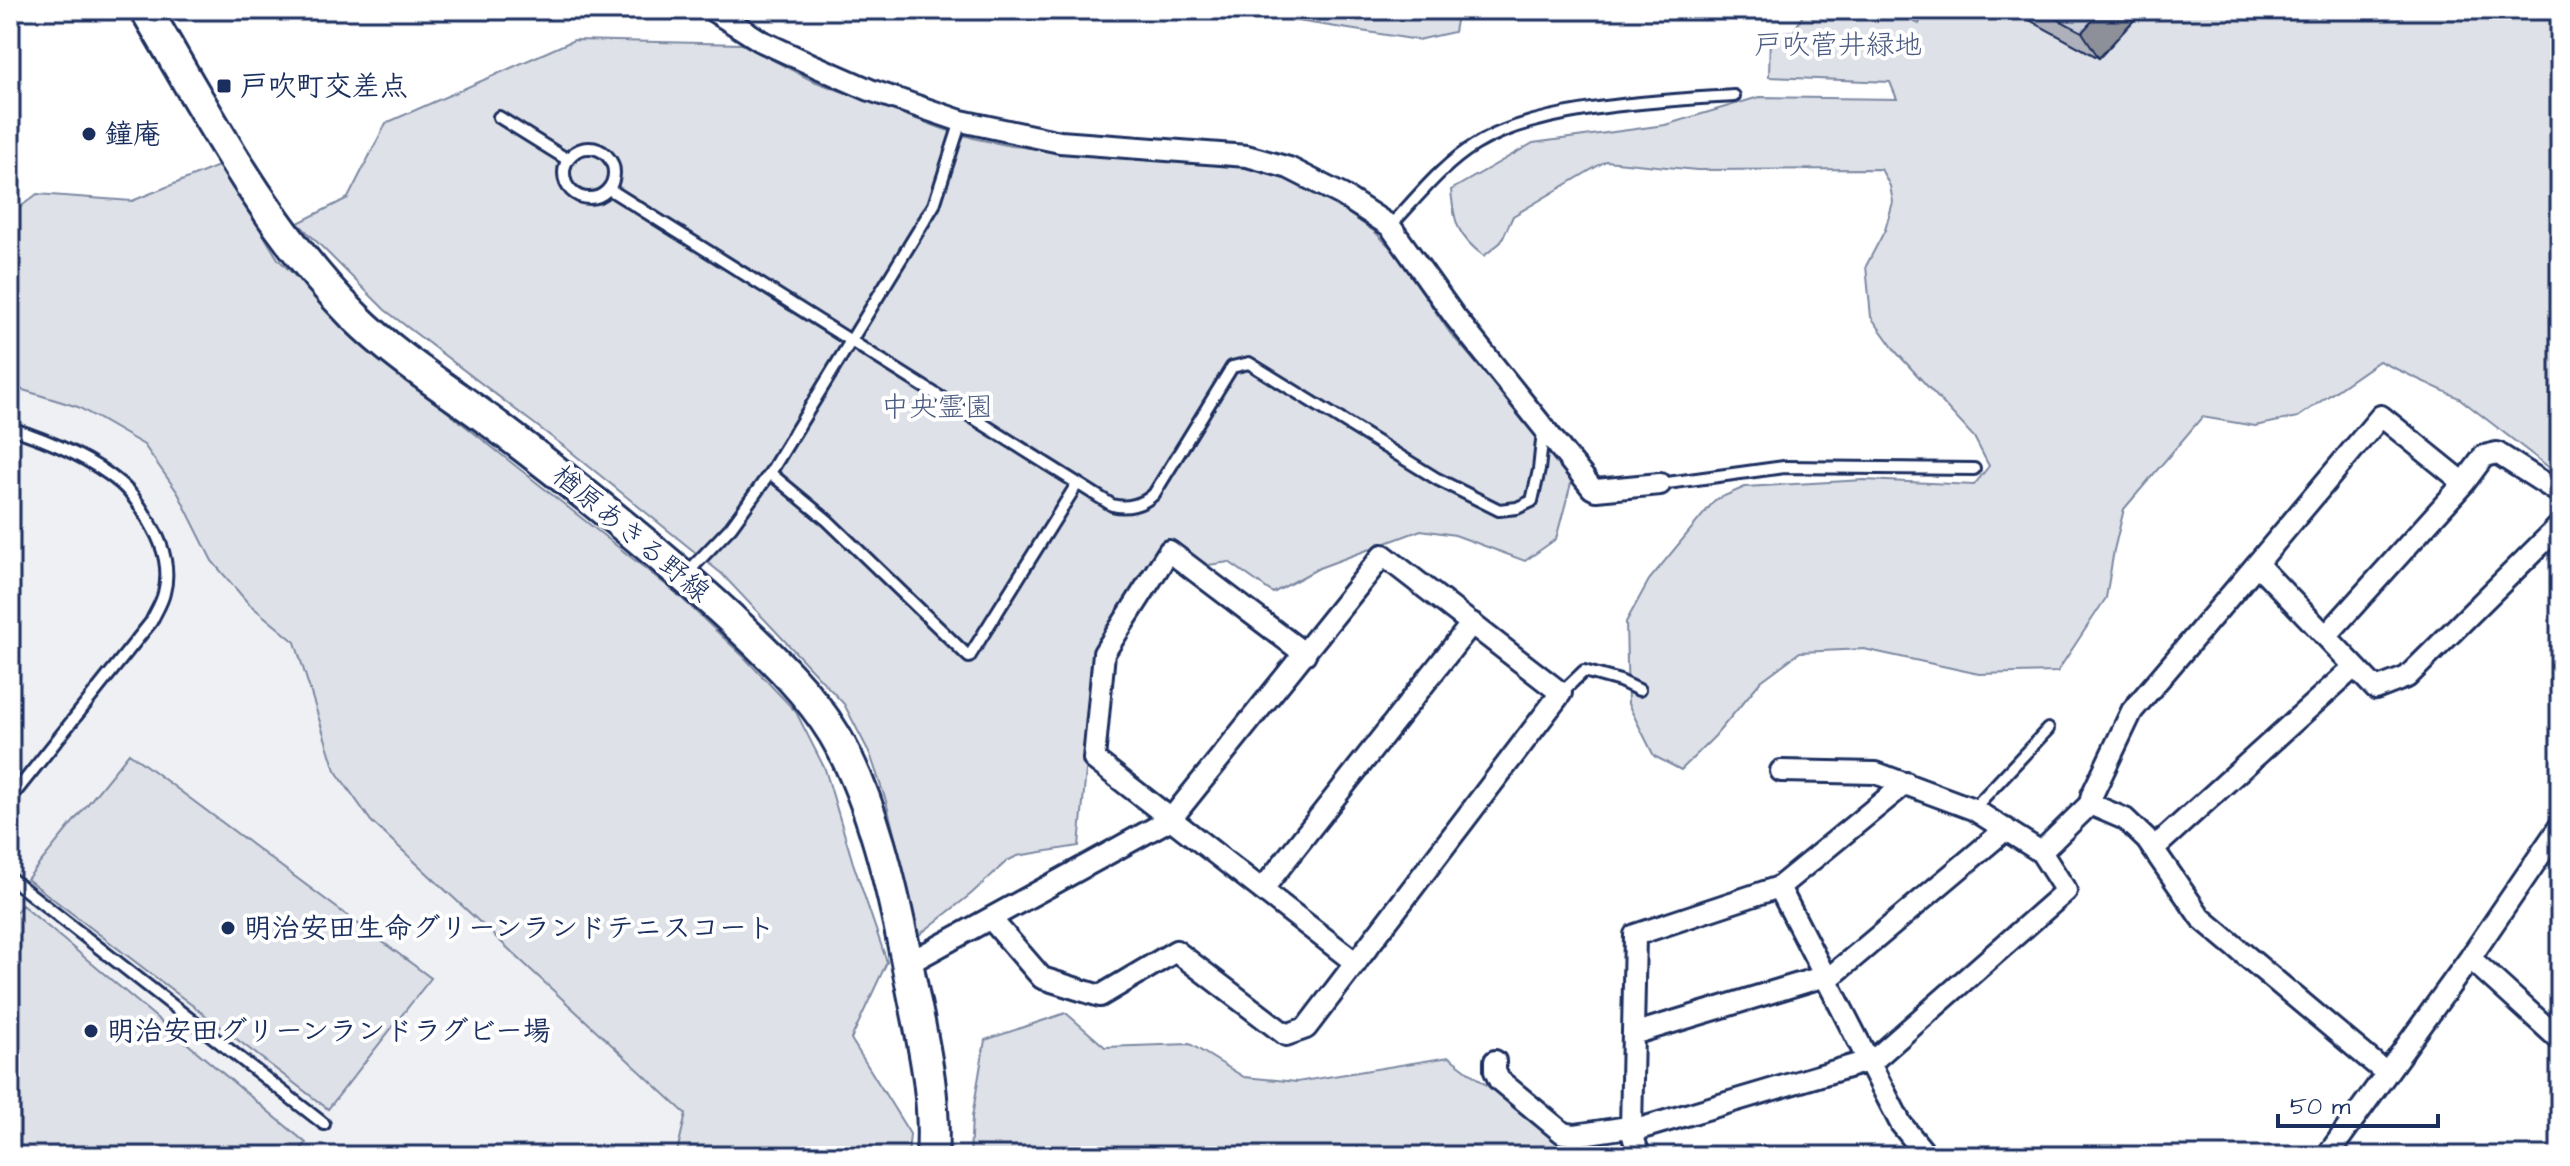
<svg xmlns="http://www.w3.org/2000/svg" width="2570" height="1166" font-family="'Architects Daughter','Klee One',sans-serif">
<rect width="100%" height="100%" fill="#fff"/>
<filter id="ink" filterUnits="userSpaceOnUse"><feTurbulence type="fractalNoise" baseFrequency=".0125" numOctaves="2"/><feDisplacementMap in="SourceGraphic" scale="16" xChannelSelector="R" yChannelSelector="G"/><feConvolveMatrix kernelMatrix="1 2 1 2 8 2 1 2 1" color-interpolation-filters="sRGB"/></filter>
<g filter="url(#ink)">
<!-- built -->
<path fill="#eff0f4" d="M10 386 78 407 144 445 178 493 212 561 248 603 295 642 335 770 371 821 687 1114 676 1156H10Z"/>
<!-- green -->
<path fill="#dee1e7" stroke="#7c88a2" stroke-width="2" d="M1252 10H1458L1454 32 1418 40 1279 18Z
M1806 10H1887L1919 24 1925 10H2011L2099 58 2144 10H2560V476L2459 398 2379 361 2298 417 2255 426 2202 417 2124 509 2114 550 2106 598 2057 672 1979 674 1864 649 1800 652 1761 681 1715 736 1681 770 1654 756 1628 704 1626 622 1649 580 1715 500 1745 487 1864 480 1974 485 1989 466 1974 437 1897 353 1871 317 1866 266 1885 230 1893 202 1890 186 1881 169 1697 170 1606 161 1513 216 1501 242 1484 256C1457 236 1454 222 1451 190L1533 143 1665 125 1759 97 1897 99 1890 82 1769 77 1770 33 1794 31Z
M574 40 742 44 811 80 946 130 977 139 1012 146 1156 160 1242 165 1288 179 1329 200 1375 232 1395 252 1450 333 1573 476 1556 539 1525 561 1455 535 1421 530 1319 568 1273 593 1229 562 1195 567 1169 545 1097 650 1079 846 1017 856 1007 861 971 894 919 935 886 801 870 754 844 704 722 574 570 451 385 310 298 223 348 198 386 123Z
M221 165 278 259 368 349 675 592 744 657 796 712 825 769 853 863 887 962 851 1039 910 1134 908 1156H676L686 1114 371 821 335 770 295 642 248 603 212 561 178 493 144 445 78 407 10 386V215L37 194 132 201Z
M129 753 431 978 328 1109 27 879Z
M22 905 306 1143 296 1156H10V919Z
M1066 1013 1105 1047 1190 1044 1244 1077 1297 1082 1449 1057 1546 1130 1576 1156H970L972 1117 985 1040Z
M1764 1147 1838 1156H1689L1692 1153Z"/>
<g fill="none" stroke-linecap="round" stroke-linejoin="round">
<defs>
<path id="lane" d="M499 117 568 160
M564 173a25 25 0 1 1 50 0a25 25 0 1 1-50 0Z
M609 189 1112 505C1126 509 1143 505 1154 494L1232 367 1249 363 1437 479 1499 510 1517 508 1532 501 1539 470 1543 431
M1390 226C1416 199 1442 165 1475 145 1538 106 1659 101 1734 96
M10 428C48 440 89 457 120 483 134 495 144 512 153 528 164 547 170 571 164 593 162 603 155 613 151 622L10 799
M770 473 827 520 969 657 1077 484
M1660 484 1784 467 1974 469
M686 574 731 527 770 473 934 205 961 121
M1561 693 1584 671 1620 681 1639 690
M1973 809 2048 729
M10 878 324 1124"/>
<path id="street" d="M712 10 761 41 815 66 870 90 961 121 1060 142 1247 156 1289 168 1342 195 1390 226 1455 317 1592 488 1596 490 1660 484
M2464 483 2484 456 2497 453 2560 493
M2257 564 2381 416 2464 483 2326 636
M1305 654 1169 551 1104 653 1094 759 1356 963
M1781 771 1876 773 1973 809 2041 852
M2090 804 2125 819 2147 840 2201 918 2386 1073
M2153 849 2353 668
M1779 887 1906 783
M1262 890 1472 623
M2470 958 2560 1040
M907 964 1171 819 1383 555 1561 693 1306 1028 1286 1035 1176 951 1100 996 1042 978 991 919
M1633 1034 1835 973 2006 829
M1495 1061V1071L1499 1080 1563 1133 1575 1135 1622 1128 1639 1129 1875 1059 2066 891 2041 852 2090 804 2092 795 2132 711 2257 564 2376 689 2407 677 2560 525
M1639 1156 1631 1129 1635 935 1779 887 1901 1124 1927 1156
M2327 1156 2470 958 2560 826"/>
<path id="secondary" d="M146 10C209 117 266 227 354 316 396 358 450 391 498 427 577 487 654 548 728 616 767 653 806 688 834 734 872 797 893 891 907 962 919 1027 937 1090 932 1156"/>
</defs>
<!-- lane casing -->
<use href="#lane" stroke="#1b2f5e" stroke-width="16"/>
<!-- street casing -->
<use href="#street" stroke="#1b2f5e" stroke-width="26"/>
<!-- secondary casing -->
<use href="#secondary" stroke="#1b2f5e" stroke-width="36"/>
<!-- lane -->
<use href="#lane" stroke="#fff" stroke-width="10"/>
<!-- street -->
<use href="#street" stroke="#fff" stroke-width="20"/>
<!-- secondary -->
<use href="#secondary" stroke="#fff" stroke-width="30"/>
</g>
<!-- wall -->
<path fill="#aeb1bb" stroke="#1b2f5e" stroke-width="2" d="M2011 10H2143L2099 58Z"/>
<!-- shaded-wall -->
<path fill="#8d9099" stroke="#1b2f5e" stroke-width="2" d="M2102 10H2143L2099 58 2082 32Z"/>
<!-- building -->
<path fill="#caceda" stroke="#1b2f5e" stroke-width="2" d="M2040 10H2102L2082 32Z"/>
</g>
<!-- markers -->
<g fill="#1b2f5e" stroke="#fff" stroke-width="3">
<rect x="216" y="78" width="16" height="16" rx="4"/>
<circle cx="89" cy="134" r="8"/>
<circle cx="228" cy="928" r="8"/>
<circle cx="91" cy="1031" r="8"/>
</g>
<g text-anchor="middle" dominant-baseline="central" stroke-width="8" stroke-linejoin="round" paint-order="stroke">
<!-- park labels -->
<g font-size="28" fill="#4c5c80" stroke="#fff">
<text x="1838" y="45">戸吹菅井緑地</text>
<text x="937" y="407">中央霊園</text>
</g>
<!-- poi labels -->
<g font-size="28" font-weight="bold" fill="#1b2f5e" stroke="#fff" text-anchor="start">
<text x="240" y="86">戸吹町交差点</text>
<text x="105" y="134">鐘庵</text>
<text x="244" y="928">明治安田生命グリーンランドテニスコート</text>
<text x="107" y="1031">明治安田グリーンランドラグビー場</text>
</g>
<!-- street labels -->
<g font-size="28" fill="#1b2f5e" stroke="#fff">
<text transform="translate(631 534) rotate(40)">楢原あきる野線</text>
</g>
</g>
<!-- margin -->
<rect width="2570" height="1166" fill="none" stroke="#fff" stroke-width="40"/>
<rect x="20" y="20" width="2530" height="1126" fill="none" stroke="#1b2f5e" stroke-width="3" filter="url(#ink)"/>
<!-- scale -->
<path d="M2278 1114v12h160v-12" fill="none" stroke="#1b2f5e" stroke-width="4"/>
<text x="2290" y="1114" font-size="24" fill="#1b2f5e" stroke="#ffffff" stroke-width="6" paint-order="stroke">50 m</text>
</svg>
